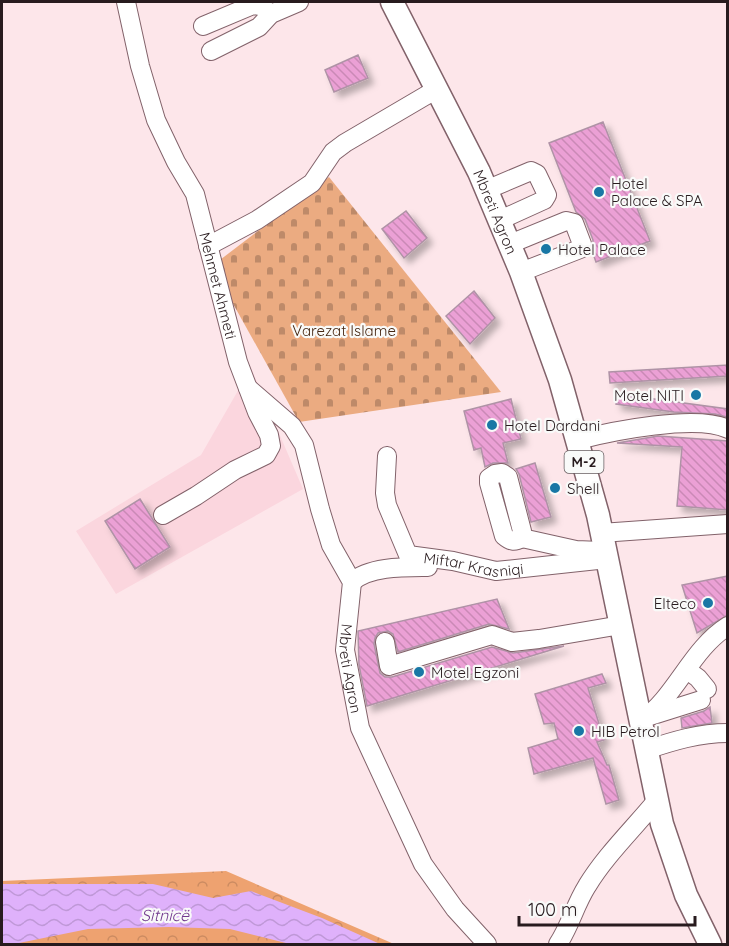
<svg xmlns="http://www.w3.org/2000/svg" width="729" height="946" font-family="Quicksand,sans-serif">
<defs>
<pattern id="forest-crowns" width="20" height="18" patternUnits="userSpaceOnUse" patternTransform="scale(1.5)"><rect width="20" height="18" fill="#eea270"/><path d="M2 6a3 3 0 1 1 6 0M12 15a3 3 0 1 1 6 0" fill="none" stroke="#cc8b61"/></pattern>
<pattern id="cemetery-stones" width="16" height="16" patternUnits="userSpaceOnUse" patternTransform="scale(1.5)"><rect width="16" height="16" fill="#ebab81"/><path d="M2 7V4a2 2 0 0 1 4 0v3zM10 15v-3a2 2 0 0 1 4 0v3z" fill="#be8a69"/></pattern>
<pattern id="water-waves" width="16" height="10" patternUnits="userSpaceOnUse" patternTransform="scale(1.5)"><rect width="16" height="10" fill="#dfb1fb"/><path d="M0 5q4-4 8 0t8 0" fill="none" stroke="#bf98d7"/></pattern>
<pattern id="building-back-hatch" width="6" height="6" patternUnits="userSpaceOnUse" patternTransform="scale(1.5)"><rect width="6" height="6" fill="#eba0d5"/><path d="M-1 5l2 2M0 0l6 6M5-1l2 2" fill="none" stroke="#ca89b6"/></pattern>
<filter id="shadow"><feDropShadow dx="5.5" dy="5.5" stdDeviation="3" flood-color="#0004"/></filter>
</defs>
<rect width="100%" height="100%" fill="#fde6ea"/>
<!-- built -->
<path fill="#fbd6de" d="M251 368 303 489 116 594 76 531 201 455Z"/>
<!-- forest -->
<path fill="url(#forest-crowns)" d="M226 871 394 944H2V881Z"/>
<!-- cemetery -->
<path fill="url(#cemetery-stones)" d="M329 177 501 392 299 422 212 266Z"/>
<!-- water -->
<path fill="url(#water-waves)" d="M2 884H153L213 898 251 891 322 918 380 944H290L230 929 169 927 88 929 14 944H2Z"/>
<!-- building -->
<path fill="url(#building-back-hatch)" stroke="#af93a6" stroke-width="1.5" filter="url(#shadow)" d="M358 55 368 78 334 92 325 70Z
M603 122 650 241 596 262 592 251 593 240 585 219 576 212 549 143Z
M406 211 427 238 404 258 382 229Z
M474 291 495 318 470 344 446 316Z
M728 365V376L610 383 609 372Z
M617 394 728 409 727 417 715 414 674 412 616 404Z
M511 399 521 439 503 443 508 463H493L485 467 481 448 474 450 464 411Z
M658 436 728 441V510L677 506 682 447 617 443Z
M535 463 551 517 531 522 519 474 516 469Z
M140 499 170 547 135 569 105 521Z
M728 576V615L697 633 682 585Z
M497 599 509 629 489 624 398 652 393 634 388 631 378 633 375 638 374 644 380 673 385 677H392L492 647 513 653 564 646 367 706 359 665 358 631Z
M602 674 606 683 588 688 604 740 597 742 607 765H609L619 800 606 804 593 758 534 774 528 748 558 739 554 723 544 724 535 694Z
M710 707 712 723 682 728 681 718 704 711Z"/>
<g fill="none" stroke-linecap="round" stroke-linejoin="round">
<defs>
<g id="minor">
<path id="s1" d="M126 2 140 66 156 120 176 162 195 194 238 362 257 412 269 435 271 446 266 455 235 470 196 496 163 515"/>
<path d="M203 26 253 5 261 6 271 14"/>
<path d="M211 51 259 27 271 14 299 2"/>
<path d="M486 190 531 171 537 174 547 195 544 200 500 220"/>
<path d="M510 244 566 221 574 223 582 244 580 249 521 272"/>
<path d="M208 246 257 220 312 183 333 152 345 143 437 89"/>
<path id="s2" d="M248 388 292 426 304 445 320 509 331 545 352 582 345 650 360 728 423 864 455 909 487 944"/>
<path d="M578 440C612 431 697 414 728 429"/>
<path id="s3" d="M387 456 385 493 387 505 408 555 453 561 496 571 607 559"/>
<path d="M502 473 508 477 522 531V538C515 542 511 542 504 536L489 483V478L495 474Z"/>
<path d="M601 533 728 524"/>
<path d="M522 538 576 550 601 551"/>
<path d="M352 582C369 566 405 567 428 567"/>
<path d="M385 642 389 666 492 635 512 642 539 639 621 625"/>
<path d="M687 670 698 678 707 689"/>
<path d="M647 717 701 700"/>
<path d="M641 721C676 697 691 649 728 626"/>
<path d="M646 750C673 741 699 733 728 733"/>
<path d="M558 944C570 926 575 905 587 886 605 856 634 828 657 800"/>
</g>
<g id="major">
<path id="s4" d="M392 2 479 172 521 272 560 380 598 515 662 824 686 895 710 944"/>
</g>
</defs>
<!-- minor casing -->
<use href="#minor" stroke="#82626a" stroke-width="20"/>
<!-- major casing -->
<use href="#major" stroke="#82626a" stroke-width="25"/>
<!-- minor -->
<use href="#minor" stroke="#fff" stroke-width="18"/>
<!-- major -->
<use href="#major" stroke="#fff" stroke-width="22"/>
</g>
<!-- markers -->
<g fill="#1977a5" stroke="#f9faf9" stroke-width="2">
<circle cx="599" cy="192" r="6"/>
<circle cx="546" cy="249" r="6"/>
<circle cx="696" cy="395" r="6"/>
<circle cx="492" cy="425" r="6"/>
<circle cx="555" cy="488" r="6"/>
<circle cx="708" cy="603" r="6"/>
<circle cx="419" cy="672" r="6"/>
<circle cx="579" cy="731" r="6"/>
</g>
<g text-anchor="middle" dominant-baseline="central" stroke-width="4.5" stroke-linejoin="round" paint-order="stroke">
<!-- shield labels -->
<rect fill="#f9faf9" stroke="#675e60" stroke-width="1.5" x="564.5" y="451" width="39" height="22" rx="4.5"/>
<g font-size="14" font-weight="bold" fill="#281b1e">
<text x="584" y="462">M-2</text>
</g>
<!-- poi labels -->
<g font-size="15" fill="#281b1e" stroke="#f9faf9" text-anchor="start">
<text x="611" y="183">Hotel<tspan x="611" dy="17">Palace &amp; SPA</tspan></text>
<text x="558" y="249">Hotel Palace</text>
<text x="684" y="395" text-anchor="end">Motel NITI</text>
<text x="504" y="425">Hotel Dardani</text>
<text x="567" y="488">Shell</text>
<text x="696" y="603" text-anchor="end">Elteco</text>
<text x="431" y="672">Motel Egzoni</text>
<text x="591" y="731">HIB Petrol</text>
</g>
<!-- street labels -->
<g font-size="15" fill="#281b1e" stroke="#f9faf9">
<text stroke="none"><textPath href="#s4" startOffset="234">Mbreti Agron</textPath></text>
<text stroke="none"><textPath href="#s1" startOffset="300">Mehmet Ahmeti</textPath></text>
<text stroke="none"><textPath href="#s3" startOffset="170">Miftar Krasniqi</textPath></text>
<text stroke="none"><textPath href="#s2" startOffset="314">Mbreti Agron</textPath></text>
</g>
<!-- park labels -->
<g font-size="15" fill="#462712" stroke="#f9faf9">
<text x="344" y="330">Varezat Islame</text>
</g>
<!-- water labels -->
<g font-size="16" font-style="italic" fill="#71398e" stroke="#f9faf9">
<text x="165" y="915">Sitnicë</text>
</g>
</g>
<!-- border -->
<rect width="729" height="946" fill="none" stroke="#281b1e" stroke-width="6"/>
<!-- scale -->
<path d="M519 916v9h176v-9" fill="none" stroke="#281b1e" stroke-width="3"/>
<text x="528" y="916" font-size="18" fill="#281b1e" stroke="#f9faf9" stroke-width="4.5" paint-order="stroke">100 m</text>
</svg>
